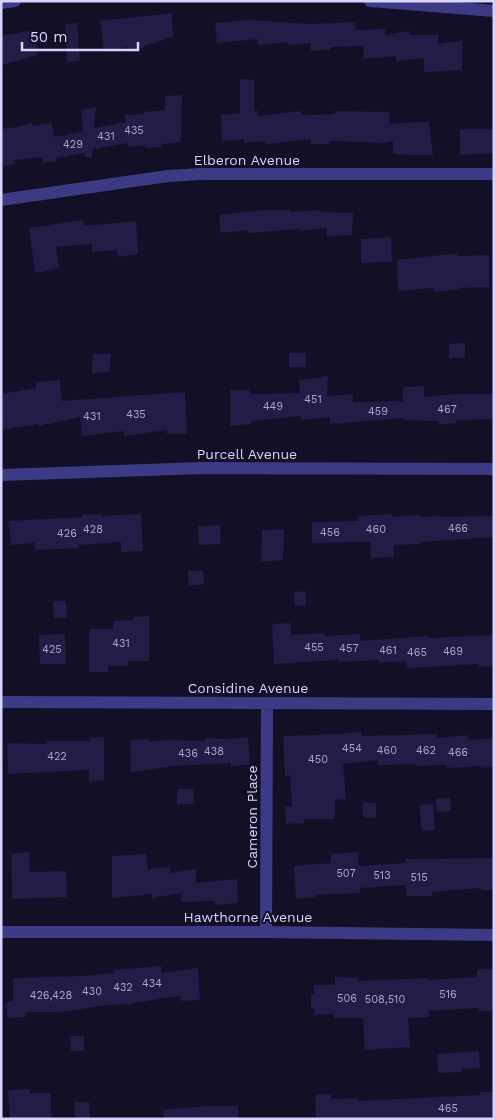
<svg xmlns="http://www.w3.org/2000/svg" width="495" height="1120" font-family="'Work Sans',sans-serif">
<rect width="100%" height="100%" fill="#130f26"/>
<!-- building -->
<path fill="#241b47" d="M172 13 173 37 144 46V48L128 50V47L104 51 100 21Z
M249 20 308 24 355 22V30L385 29V35L409 31V35H438V44L463 40 462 70 424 72V58L396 61V56L363 59 364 46 330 47V50L311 51V43L288 45V42L258 45V39L217 43 215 23Z
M77 23 80 61 67 62 65 24Z
M34 30 38 55 1 65V36Z
M240 79 254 80V111H258V116L301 111V115L335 114V111L390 112 389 124 429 121 433 155H410L393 154V141L385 143 329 141V144H311L310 139 266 144 265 141 244 143V139L222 141 221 115 240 113Z
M182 95 181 142 162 144 163 147 145 148V145L128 147V143L93 149 92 157H85V153L56 158V162L43 163 42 157 14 160 15 164 1 166V129L17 127 32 123V126L52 123 54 137 83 132 81 110 96 107 94 128 126 122 125 115 144 114 143 112 165 110V96Z
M460 129H494V153L460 155Z
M264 210H290V212L320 210V212L353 213 352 235 327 236V228L300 231V229L248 233 247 230 221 233 219 215Z
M83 220 84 226 136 221 138 254 117 257V250L92 252V244L56 247 59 268 35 273 29 228Z
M391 237 392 262 361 263V239Z
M458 253V256L489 255V287L459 288V289L433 292V288L398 291 397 260Z
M465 343V358H449V344Z
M289 353H306V367H289Z
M93 354H111L109 372 92 373Z
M328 376 327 396 353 394V402L403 401V387L424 386V397L458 394H494V419L456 420V423L438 425V421L404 420 403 418 330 424V417L301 420V416L251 421V424L230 426V390H249L250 394 300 393 299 380Z
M60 380 62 401 185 392 187 434H167V430L124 436V431L82 436 80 417 39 426 38 424 1 430V394L36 388V382Z
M102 514V516L141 514 143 551 121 552V542L78 545 79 548 35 550V543L11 545 8 521 82 517V515Z
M392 514V517L419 515V517L442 516V517L493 516 494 537 420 542 421 544 394 545V557L371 558 370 542 312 543V522L358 521V516Z
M220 525 221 544 199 545 198 526Z
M284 529 283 560 261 562 262 530Z
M188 571H203L204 584 189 586Z
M306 591V605L295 606 294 592Z
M53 601H66L67 618H54Z
M149 616V661H128V666H108V672H89V629H113V621L134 620V617Z
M291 623V635L325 633V636L360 634V641L428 636V638L494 635V666L478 667V664L407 668 406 661 379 663V660L338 662V660L274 664 272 624Z
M65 634 66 664H40L39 635Z
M361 732V736L437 734V738L468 735 469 740 494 738V767L481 768V766L447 768V765L416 766V764L378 765V760L343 764 346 799 335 800V819H304V823L286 824 285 807 292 806 290 775 285 776 283 736 337 734Z
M104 737V780L89 782V770L8 774 7 743 47 744V741H89V738Z
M248 737 250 764 231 767V763L174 766 131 772 130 740 149 739V742L167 740 205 741V738L231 739Z
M177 789H194V804H177Z
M450 798 451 811 437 812 435 799Z
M363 802 376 803V818L363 817Z
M433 804 435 830 422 831 419 805Z
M29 852 30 872 66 871 67 897 12 899 11 854Z
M358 852 359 866 406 863V859L494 858V890H481V888L432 892V896H406V885L360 888V893L315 895V897L296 899 294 866 331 863V854Z
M146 854 148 869 170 867V873L196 869V883L237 879 238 903 215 905V901L181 902V893L152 898V894L112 898V856Z
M161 966 162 973 198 968 200 1000 181 1001 180 996 133 1003V1004L107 1005 62 1012H26V1017L7 1018 6 1002 13 1001V978L83 976 113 973V970Z
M477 969H494V1011H478V1008L429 1011 430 1017 408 1018 410 1047 365 1050 363 1018H334V1014L314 1015 315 1008H311V994H314V985H335V977L359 978V981L428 978V980L477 977Z
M70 1036H84V1051H71Z
M479 1051 480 1068 461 1069 462 1072 438 1073 437 1054Z
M30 1089V1093H51V1119H10L8 1090Z
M479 1092H494V1119H316L315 1095 331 1094V1099L359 1098V1101L480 1095Z
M74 1102H89L90 1119H75Z
M207 1106H238V1119H164L163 1110Z"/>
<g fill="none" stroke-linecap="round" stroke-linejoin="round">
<!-- minor -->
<path stroke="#3d3a85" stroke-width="12" d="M370 1 494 11
M1 3 15 1
M1 475 203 468 494 469
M1 702 494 704
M1 932H266L494 935
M266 932 267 703"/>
<!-- tertiary -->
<path stroke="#3d3a85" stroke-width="12" d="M1 200 168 176 202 174H494"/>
</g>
<g text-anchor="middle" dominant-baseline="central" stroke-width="4" stroke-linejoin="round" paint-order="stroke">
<!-- number labels -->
<g font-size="11" fill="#aca6d1">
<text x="134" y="130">435</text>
<text x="106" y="136">431</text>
<text x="73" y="144">429</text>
<text x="313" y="399">451</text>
<text x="273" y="406">449</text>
<text x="447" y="409">467</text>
<text x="378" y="411">459</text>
<text x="136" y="414">435</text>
<text x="92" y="416">431</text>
<text x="458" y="528">466</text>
<text x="93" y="529">428</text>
<text x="376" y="529">460</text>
<text x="330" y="532">456</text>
<text x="67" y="533">426</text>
<text x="121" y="643">431</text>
<text x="314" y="647">455</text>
<text x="349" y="648">457</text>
<text x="52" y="649">425</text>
<text x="388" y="650">461</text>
<text x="453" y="651">469</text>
<text x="417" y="652">465</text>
<text x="352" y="748">454</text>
<text x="387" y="750">460</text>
<text x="426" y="750">462</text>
<text x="214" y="751">438</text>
<text x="458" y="752">466</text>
<text x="188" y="753">436</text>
<text x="57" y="756">422</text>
<text x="318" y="759">450</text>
<text x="346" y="873">507</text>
<text x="382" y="875">513</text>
<text x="419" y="877">515</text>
<text x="152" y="983">434</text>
<text x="123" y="987">432</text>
<text x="92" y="991">430</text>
<text x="448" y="994">516</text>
<text x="51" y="995">426,428</text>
<text x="347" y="998">506</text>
<text x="385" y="999">508,510</text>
<text x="448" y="1108">465</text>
</g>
<!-- street labels -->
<g font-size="14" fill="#d9d4ff" stroke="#130f26">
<text x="247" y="160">Elberon Avenue</text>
<text x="247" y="454">Purcell Avenue</text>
<text x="248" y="688">Considine Avenue</text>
<text transform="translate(252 817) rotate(-90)">Cameron Place</text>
<text x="248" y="917">Hawthorne Avenue</text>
</g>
</g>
<!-- border -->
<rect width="495" height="1120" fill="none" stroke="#d9d4ff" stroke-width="5"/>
<!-- scale -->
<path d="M22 42v8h116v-8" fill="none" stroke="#d9d4ff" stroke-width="2.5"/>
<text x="30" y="42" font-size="15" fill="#d9d4ff" stroke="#130f26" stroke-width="4" paint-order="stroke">50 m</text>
</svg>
